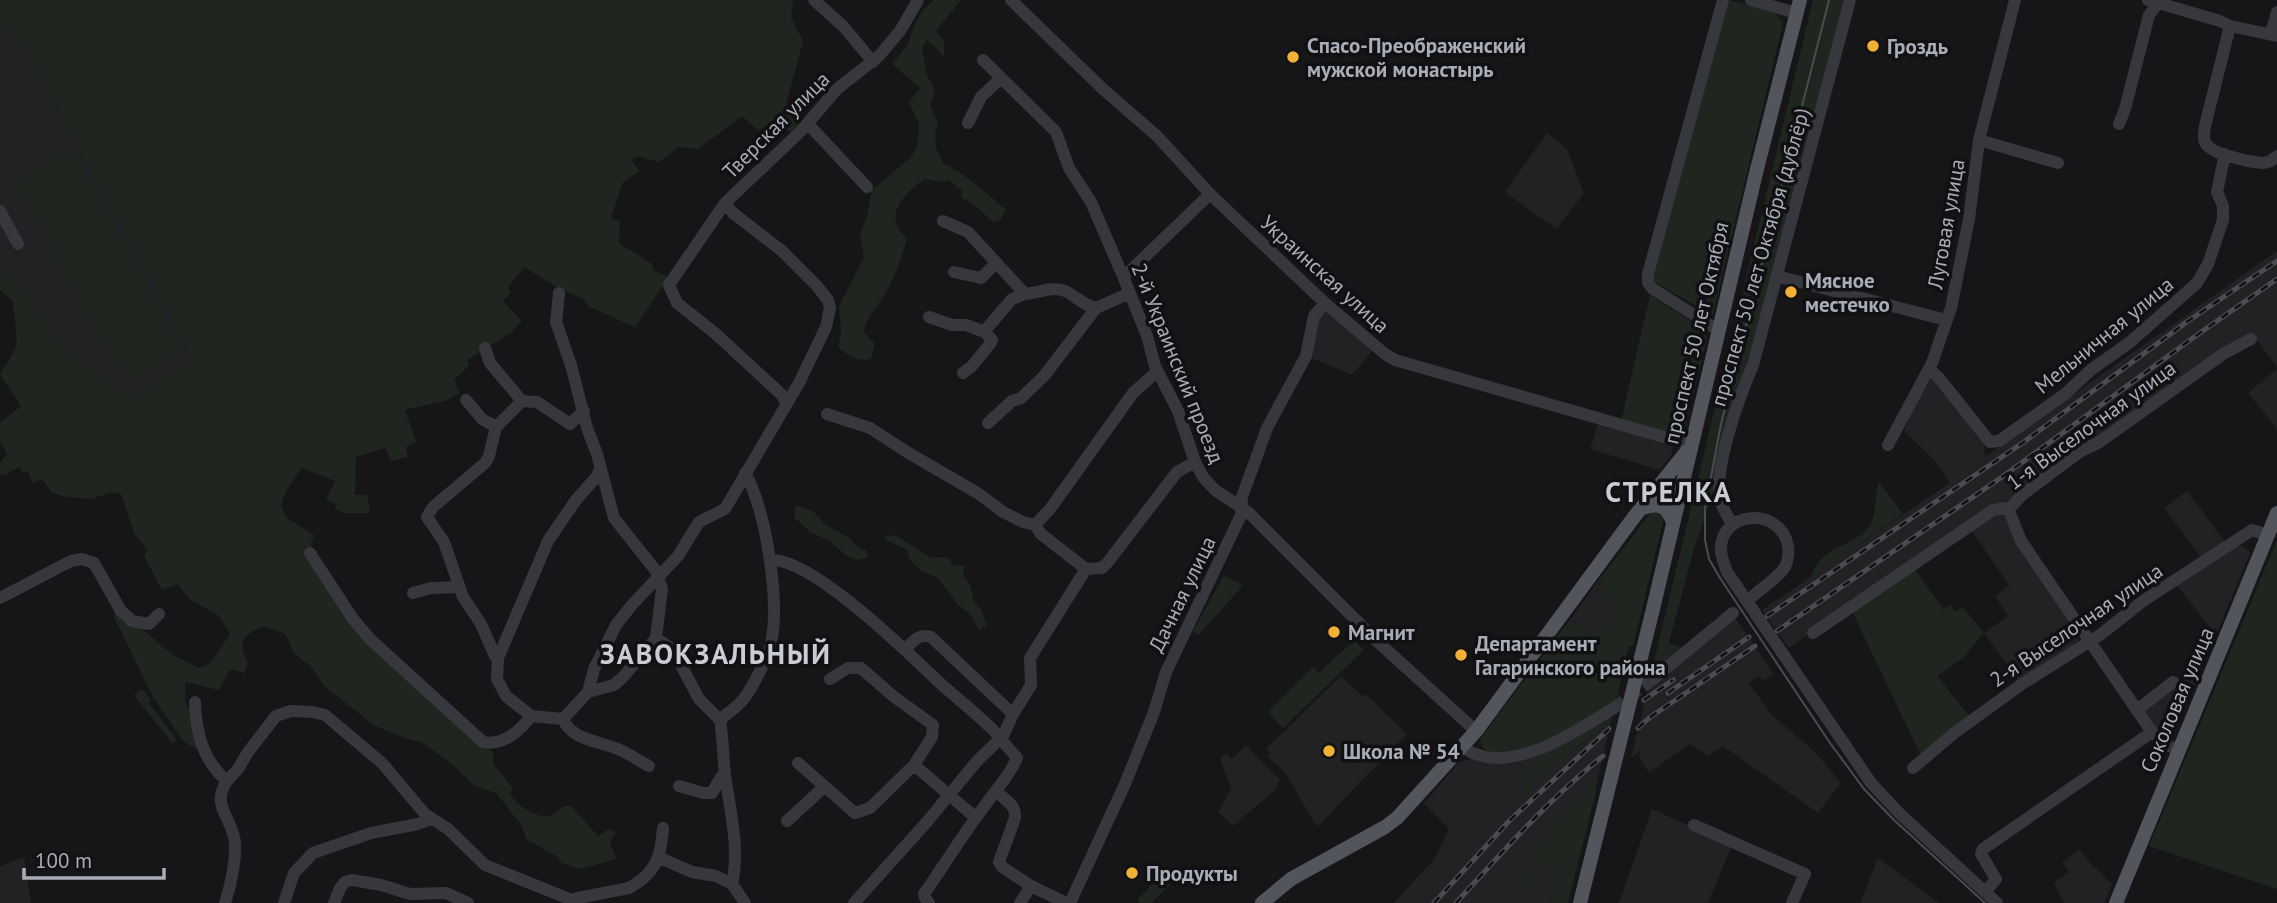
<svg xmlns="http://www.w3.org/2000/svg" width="2277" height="903" font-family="'PT Sans',sans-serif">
<rect width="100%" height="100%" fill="#161618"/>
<!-- built -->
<path fill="#222225" d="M0 17 10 32 26 47 65 124 158 288 187 351 190 364 132 399 62 346 0 260Z
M1547 133 1567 149 1584 193 1556 229 1505 192Z
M2277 251V367L2253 335 2001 506 2078 635V641L2074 646 2018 680 1984 633 2008 616 1995 596 2009 585 1967 524 1789 648 1762 610 1950 483 1937 463 1904 431 1913 410 1931 379 1936 380 1984 442 1985 457Z
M1327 311 1373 350 1352 375 1309 357 1317 317Z
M2277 369V429L2248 393Z
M1598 424 1668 444 1673 447 1672 454 1660 470 1590 449Z
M2187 491 2226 543 2202 559 2164 508Z
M2239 545 2247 549 2250 553 2216 635 2175 583Z
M1598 581 1618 614 1602 637 1569 621Z
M1730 610 1774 674 1762 681 1759 676 1749 683 1770 713 1816 753 1841 783 1818 813 1723 746 1709 756 1689 744 1649 773 1639 757 1641 750 1631 758 1651 674Z
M2207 655 2173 738 2169 740 2156 731 2142 710 2178 684 2195 658Z
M1341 676 1363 697 1366 694 1407 734 1317 827 1286 774 1267 756 1269 754 1267 748Z
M1611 722 1597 781 1576 799 1513 889 1534 861 1560 866 1557 896H1552L1551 903H1394L1435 858 1449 829 1424 803 1459 762 1470 759 1495 764H1511L1535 757 1524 774 1572 750Z
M1246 745 1280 780 1275 790 1233 826 1218 812 1231 789 1220 759 1226 753 1232 759Z
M1652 809 1732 845 1708 903H1619Z
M2080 849 2090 863 2112 884 2104 903H2064L2054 883 2069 872 2062 862Z
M24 857 31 903H0V866Z
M1878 858 1939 903H1860Z"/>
<!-- green -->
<path fill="#1e261f" d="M0 0H793L791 18 803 41 786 105 794 120 799 124 792 133 773 120 759 131 742 116 698 149 679 147 659 162 637 156 631 160 640 171 623 182 611 218 620 222 619 243 652 264 653 270 669 277 635 327 590 307 583 299 555 286 524 267 508 288 511 292 503 301 522 321 511 333 467 360 469 366 454 380 459 393 448 400 405 410 416 442 406 447 408 457 391 461 385 448 356 457 355 495H367L370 513H345L335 509 337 505 326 499 335 481 302 468 286 491 281 505 286 517 314 535 311 544 313 550 350 620 469 735 493 752V764L513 788 510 795C524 810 546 828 563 806H571L598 836 609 829 616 832 610 842 616 859 581 869 561 863 559 858 526 839 522 826 496 793 475 786 448 761 423 743 405 738 375 726 324 686 312 668 294 653 285 634 264 626C243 634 236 642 248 663L244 673 230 669 219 690C207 688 197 684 185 682V703L201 726 202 753 183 741 153 697 113 615 125 608 141 628 173 655 199 668 210 664 230 634 219 616 189 599 178 584 162 590 144 556 147 550 134 533 121 494 113 492 91 499 67 497 52 493 42 479 33 483 28 472 22 473 19 467 5 475H0V463L7 454 0 441V423L21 406 0 375C4 366 10 359 14 351 20 340 13 315 13 301L0 290V260L62 346 131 398 190 364 187 351 158 288 65 124 26 47 10 32 0 17Z
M934 0H961L936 31 944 41V56L927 40 922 48 927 75 935 90 930 105 938 123 935 132 936 148 943 163 961 173 1006 209 1001 219 994 223 978 208 961 197 962 191 949 180 938 182 925 179C911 189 890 205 897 226 898 230 905 236 907 239 901 260 894 279 883 297 875 309 867 318 863 332L875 343 871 359C857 362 849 356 838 347L841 334 839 306 864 257 860 236 867 216 872 190 911 157 917 147 919 124 909 102 920 88 892 64 908 44 915 23 924 9Z
M1729 0 1775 12 1783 23 1713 314 1711 315 1655 282 1652 276 1726 2Z
M1813 0H1845L1716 484 1693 552 1669 643 1684 649 1651 674Z
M71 147 150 287 180 351 127 382 52 256 57 252 15 184Z
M1650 295 1703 329 1707 338 1685 431 1682 436 1621 421Z
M1879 482 1903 514 1811 577C1820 544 1853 549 1869 526 1877 514 1874 497 1879 482Z
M796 505 814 512 825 524 849 538 862 551 866 549 868 557 857 560 845 555 829 540 811 533 794 517Z
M1658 509 1664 518 1633 646H1629L1616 701C1598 711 1486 783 1480 739L1569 621 1602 636 1618 614 1598 581 1652 511Z
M895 535 930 557 950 558 952 565 965 566 963 575 971 587 973 599 982 611 987 626 979 630 970 614 958 605 938 578 920 570 910 560 907 550 886 540 884 537Z
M2277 540V889L2149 846Z
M1910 562 1943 609 1950 605 1956 612 1963 607 1984 633 1963 658 1937 676 1970 717 1921 756 1849 605Z
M1224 575 1243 586 1198 635 1193 631Z
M1354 640 1364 650 1283 728 1268 712 1313 667 1319 673Z
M142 689 151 700 149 703 177 740 172 743 134 695Z
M1613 714 1611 722 1572 750 1525 794 1524 774 1535 757Z
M1597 781 1595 796 1568 903H1551L1552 896H1557L1560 866 1535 861 1527 891 1512 889 1576 799Z
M1165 872 1174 881 1151 903H1140L1137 899Z"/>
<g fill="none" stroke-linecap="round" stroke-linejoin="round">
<!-- minor-tunnel -->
<path stroke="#333438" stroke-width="12" stroke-dasharray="12 6" stroke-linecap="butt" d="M1614 708 1648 683"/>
<!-- minor -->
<path stroke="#37383d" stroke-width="12" d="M814 0 843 26 873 62
M1011 0 1104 90 1157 136 1210 194 1325 303 1385 354 1395 360 1692 445
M1751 0 1796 13
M2148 0 2220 21 2230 26 2277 36
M2230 26 2205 126C2204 134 2202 142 2209 147 2217 155 2251 162 2262 163 2269 163 2272 160 2277 156
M2271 34 2277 12
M983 60 1056 132 1069 168 1091 202 1123 276 1147 336 1155 366 1178 411 1195 462 1203 477 1215 490 1248 512 1379 643 1476 731
M968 123 981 97 1001 78
M808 124 867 187
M2119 124 2125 109 2149 15 2158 3
M1979 140 2058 163
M0 211 18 244
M943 221 968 232 1025 294C1038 293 1053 286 1065 291 1076 296 1084 306 1096 308
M954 272 981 278 996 263
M1123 276 1129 272 1210 194
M1777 276 1946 320
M559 293 556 322 571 365 587 428 597 454 614 518 656 571 662 589 656 638 624 676 614 685 588 692
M929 317 952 325H966L985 332
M1718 330 1653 289 1648 283V274L1723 0
M485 348 490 363 522 401 537 402 570 424 584 411
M1929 369 1939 378 1990 442 1999 441 2065 394 2092 369 2129 343 2197 283 2208 264 2223 220V206L2217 192 2225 154
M963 373 972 366 990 344 992 340 985 332 988 327 1012 299 1025 294
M466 400 482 419 496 427
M522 401 496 427 489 456 485 463 433 507 427 517 444 542 463 597 481 624 495 656 498 658 497 679 506 696 531 716 563 719C572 741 601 741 620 750 630 754 639 761 649 766
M786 403 782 395 716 334 677 303 669 285 725 203 801 131 837 89 879 56 900 31 918 0
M827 414 870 428 907 452 979 494 1003 512 1023 522 1035 525 1041 534 1086 569
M988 423 1012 401 1021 398 1044 376 1096 308 1130 293
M1888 445 1932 363 1951 308 1969 219 1979 140 2015 0
M2008 508 2021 541 2152 732 2164 744 2178 750
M1732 523C1727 516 1722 508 1720 498 1714 466 1740 395 1753 365L1850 0
M1035 525 1050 509 1133 393 1152 376 1159 374
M310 553 353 619 370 639 483 742C503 746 520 731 531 716
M770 560C812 557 909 654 941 684 958 699 977 714 993 730 1001 739 1009 749 1017 758 1009 777 995 791 983 808 962 836 944 865 924 894L925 898 929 903
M1086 569 1102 568 1108 562 1177 472 1195 462
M413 593 431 588 459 587
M1753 596C1763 587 1778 578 1785 567 1788 561 1789 552 1788 546 1781 506 1718 510 1721 552 1722 559 1725 566 1727 572L1871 783 1900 814 1997 903
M0 598 71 561 82 559 94 563 121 611 132 621 149 624 159 614
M1813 633 1993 510 2008 508 2012 506 2022 495 2081 451 2098 443 2223 354 2251 339
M656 638 673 650 699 699 720 720
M905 650C913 641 919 633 931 637L1013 714
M498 658 548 541 576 500 597 476 600 469
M1648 683 1733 613
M195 702C196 733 203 761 227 781 210 806 233 818 235 843 236 863 231 884 225 903
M2137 710 2173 682
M563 719 588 692 594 669 616 625 631 606 678 556 699 522 725 509 799 383 826 327 830 308 828 300 817 286 782 251 733 213 725 203
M1462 746C1466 749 1471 753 1476 754 1519 771 1579 729 1614 708
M798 763 855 813 870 808 914 765 932 737 933 725 893 696 861 668H848L830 679
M914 765 976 818
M1913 768 1953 734 2022 684 2100 635 2143 601 2252 530 2268 535
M227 781 238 769 248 752 276 716 291 711 313 712 325 715 382 763 425 814 448 829 485 865 572 900 578 898 629 888C656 873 661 857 663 828
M679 786 703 793H712L721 777 725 775
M997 792C1006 801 1016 804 1015 818L999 862 1002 867 1031 886 1066 903
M787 821 824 787
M1694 825 1805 874 1792 903
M660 858 692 872 716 876 732 884
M732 884C740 847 730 811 725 775 723 756 723 738 720 720 727 714 735 708 741 702 752 690 770 654 772 638 779 597 766 510 745 473
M732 884 745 903
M1986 891 1996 879 1981 854 1983 849 2152 732
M284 903 294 873 313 853 371 833 418 824 431 819
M334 903 340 888 345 882 352 880 381 885 410 894 446 893 468 903
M854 903 926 823 977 761 1003 736 1013 714 1031 685 1030 658 1086 569
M1020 903 1031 886
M1070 903 1125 784 1154 712 1166 672 1241 515 1242 497 1267 428 1306 356 1314 316 1325 303"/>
<!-- major -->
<path stroke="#53555c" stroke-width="14" d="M1643 508C1659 502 1668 506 1673 523
M1262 903 1291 879 1385 827 1397 818 1476 731 1634 517 1687 451
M1580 903 1653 609 1757 169 1800 0
M2116 903 2277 513"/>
<!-- tram -->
<path stroke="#4a4c52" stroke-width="2" d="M1829 0 1721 424 1705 509V540L1709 559 1720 578 1830 743 1864 789 1894 820 1985 903"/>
<defs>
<path id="rail" d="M1767 616 2021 444 2188 321 2277 261
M1777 631 2002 477 2197 335 2277 279
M1668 693 1749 637
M1644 700 1673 680
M1638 728 1649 718 1755 646
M1434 903 1510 820 1609 729
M1456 903C1502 852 1549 799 1603 756"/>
</defs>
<!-- rail casing -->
<use href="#rail" stroke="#4a4c52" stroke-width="5"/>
<!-- rail -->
<use href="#rail" stroke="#111113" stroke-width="2.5" stroke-dasharray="8" stroke-linecap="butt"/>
</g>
<!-- markers -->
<g fill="#f2b134" stroke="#111113" stroke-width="2.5">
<circle cx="1873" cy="46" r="7"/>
<circle cx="1293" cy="57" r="7"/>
<circle cx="1791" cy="292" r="7"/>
<circle cx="1334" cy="632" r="7"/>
<circle cx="1461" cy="655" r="7"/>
<circle cx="1329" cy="751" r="7"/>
<circle cx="1132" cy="873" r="7"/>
</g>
<g text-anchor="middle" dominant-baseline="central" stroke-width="7" stroke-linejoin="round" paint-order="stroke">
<!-- poi labels -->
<g font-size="21" font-weight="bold" fill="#a8adb8" stroke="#111113" text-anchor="start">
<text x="1307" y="45">Спасо-Преображенский<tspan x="1307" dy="24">мужской монастырь</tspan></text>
<text x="1887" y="46">Гроздь</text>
<text x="1805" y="280">Мясное<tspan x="1805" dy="24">местечко</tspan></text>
<text x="1348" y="632">Магнит</text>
<text x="1475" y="643">Департамент<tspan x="1475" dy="24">Гагаринского района</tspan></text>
<text x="1343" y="751">Школа № 54</text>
<text x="1146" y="873">Продукты</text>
</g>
<!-- street labels -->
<g font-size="21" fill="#a8adb8" stroke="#111113">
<text transform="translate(776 125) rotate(-45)">Тверская улица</text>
<text transform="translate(1946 224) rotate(-80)">Луговая улица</text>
<text transform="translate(1760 257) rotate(-74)">проспект 50 лет Октября (дублёр)</text>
<text transform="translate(1325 274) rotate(42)">Украинская улица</text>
<text transform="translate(1696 333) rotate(-77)">проспект 50 лет Октября</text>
<text transform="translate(2104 335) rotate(-39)">Мельничная улица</text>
<text transform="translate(1178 363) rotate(68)">2-й Украинский проезд</text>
<text transform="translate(2091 425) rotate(-36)">1-я Выселочная улица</text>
<text transform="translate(1182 594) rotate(-64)">Дачная улица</text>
<text transform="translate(2076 625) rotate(-34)">2-я Выселочная улица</text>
<text transform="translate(2177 700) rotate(-67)">Соколовая улица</text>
</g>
<!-- district labels -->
<g font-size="28" font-weight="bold" letter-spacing="2" fill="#c9ccd4" stroke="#111113">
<text x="1669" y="491">СТРЕЛКА</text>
<text x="716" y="653">ЗАВОКЗАЛЬНЫЙ</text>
</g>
</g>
<!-- scale -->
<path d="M24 868v10h140v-10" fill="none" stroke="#a8adb8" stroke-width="3.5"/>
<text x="35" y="868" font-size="21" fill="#a8adb8" stroke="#111113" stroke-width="5" paint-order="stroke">100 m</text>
</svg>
